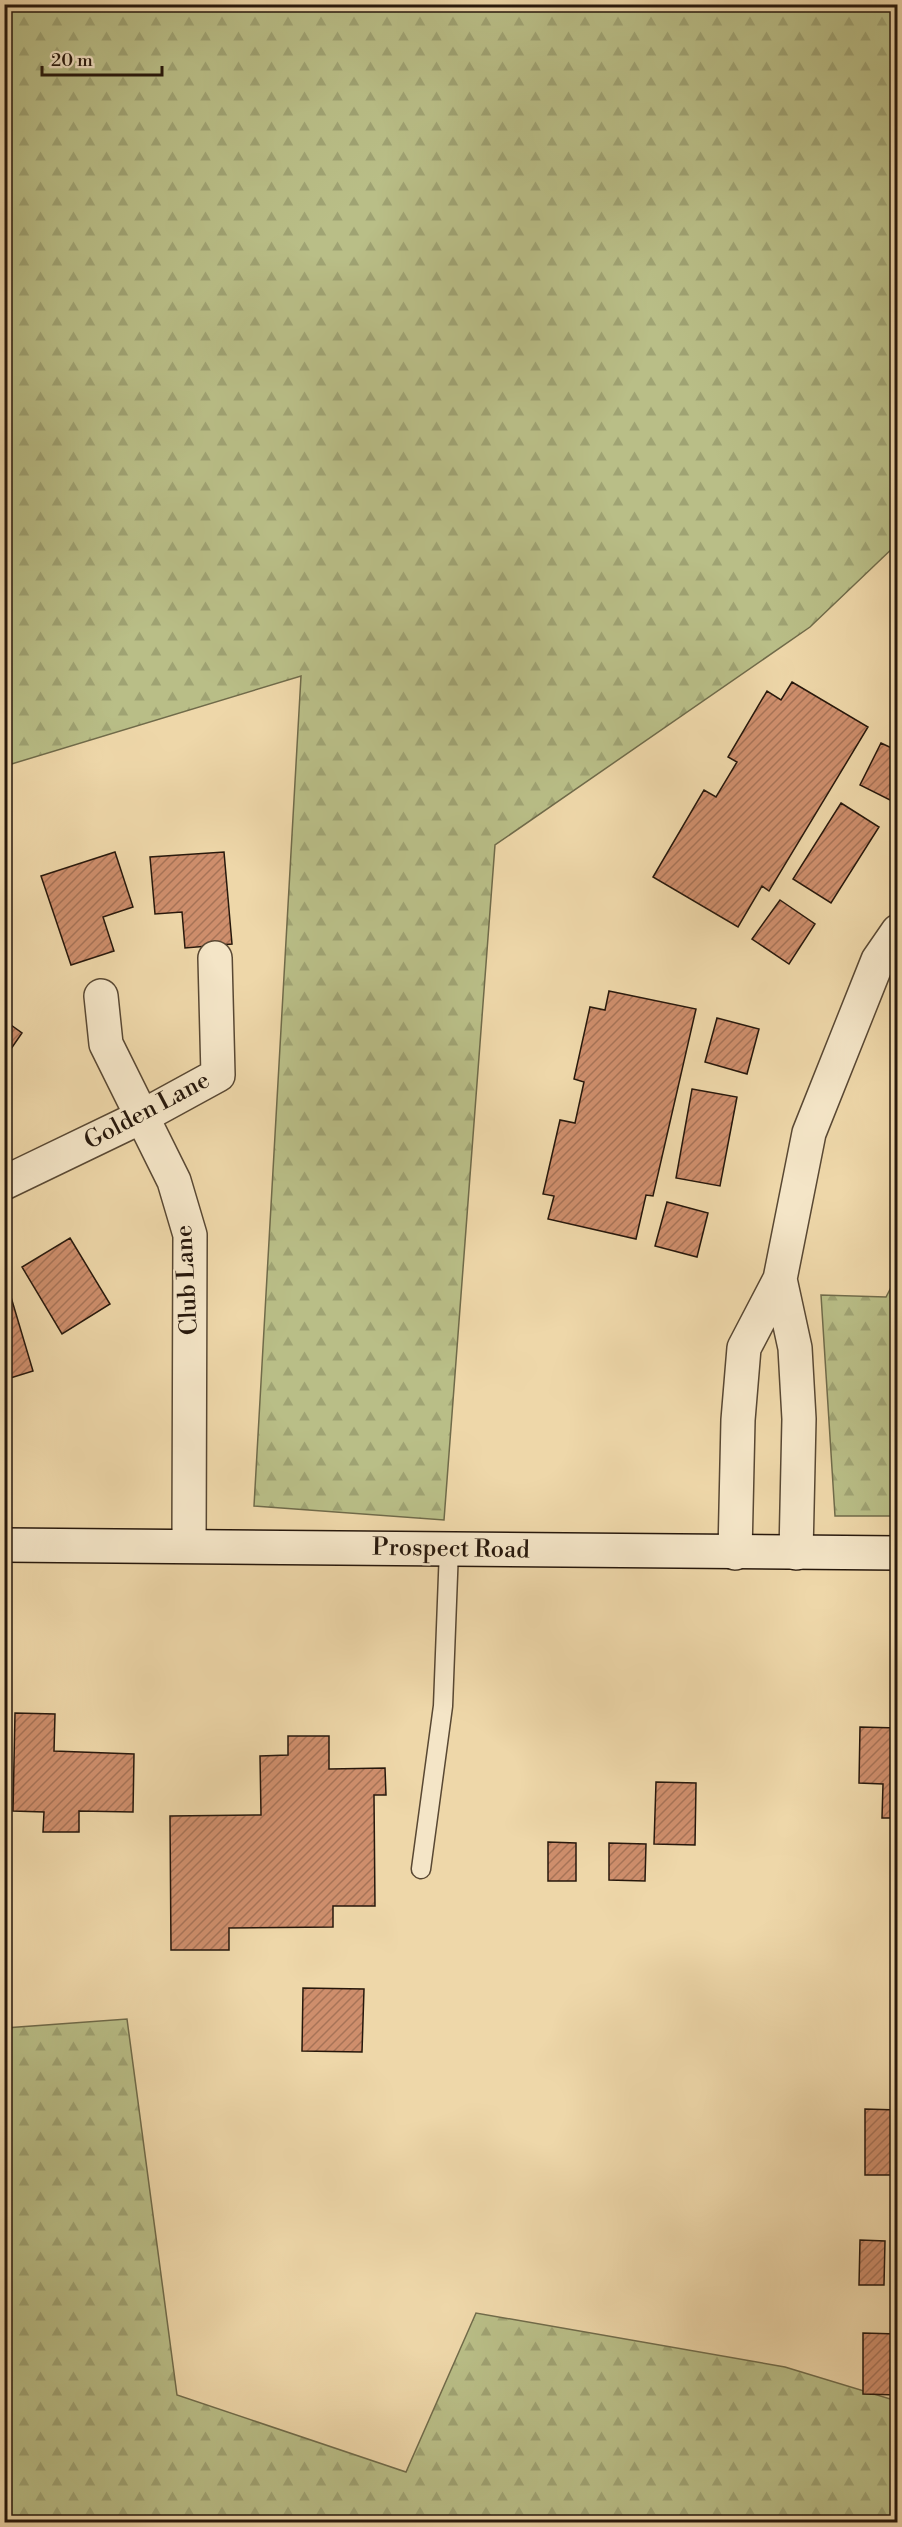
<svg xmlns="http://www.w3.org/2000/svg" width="902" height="2527" font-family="'Libre Bodoni',serif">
<defs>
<pattern id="forest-firs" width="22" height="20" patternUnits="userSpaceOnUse" patternTransform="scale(1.5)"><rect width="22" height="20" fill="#b9be87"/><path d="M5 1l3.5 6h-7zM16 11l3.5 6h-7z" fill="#9fa373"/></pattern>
<pattern id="building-hatch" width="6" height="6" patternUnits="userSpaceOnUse" patternTransform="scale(1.5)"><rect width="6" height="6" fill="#ce8e6c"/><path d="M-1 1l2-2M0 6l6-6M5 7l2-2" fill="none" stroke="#a77357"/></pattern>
</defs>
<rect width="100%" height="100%" fill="#eed7a9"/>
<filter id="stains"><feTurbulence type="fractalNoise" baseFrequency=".00333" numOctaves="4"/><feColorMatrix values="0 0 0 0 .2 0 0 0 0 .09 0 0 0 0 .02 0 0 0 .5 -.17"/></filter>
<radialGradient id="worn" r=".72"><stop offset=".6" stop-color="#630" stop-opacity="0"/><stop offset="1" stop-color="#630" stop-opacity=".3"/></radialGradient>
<!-- forest -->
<path fill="url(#forest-firs)" stroke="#706b4a" stroke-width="1.5" d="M5 4 897 5V544L810 627 495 845 444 1520 254 1506 301 676 5 766Z
M897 1276V1516H835L821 1295 886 1297Z
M127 2019 177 2395 406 2472 476 2313 785 2367 897 2401V2522H5V2028Z"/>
<!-- building -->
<path fill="url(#building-hatch)" stroke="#27180c" stroke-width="1.5" d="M792 682 868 727 769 891 762 886 738 927 653 877 704 790 716 797 737 762 728 757 767 691 781 700Z
M881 743 898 751V804L860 785Z
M841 803 879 827 831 903 793 879Z
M115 852 133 907 103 917 114 951 71 965 41 876Z
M224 852 232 944 185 948 182 912 155 914 150 857Z
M780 900 815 924 789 964 752 939Z
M609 991 696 1009 653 1196 646 1195 636 1239 548 1219 554 1196 543 1194 560 1120 575 1123 584 1082 574 1079 590 1007 605 1010Z
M717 1018 759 1029 747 1074 705 1062Z
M4 1020 22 1033 4 1059Z
M692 1089 737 1097 720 1186 676 1178Z
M667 1202 708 1213 697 1257 655 1246Z
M70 1238 110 1304 62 1334 22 1267Z
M8 1287 33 1371 4 1380V1288Z
M15 1713 55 1714 54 1751 134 1754 133 1812 79 1811V1832H43L44 1812 13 1811Z
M860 1727 898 1728V1818H882L883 1784 859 1783Z
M288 1736H329V1769L385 1768 386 1795H374L375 1906H333V1927L229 1928V1950H171L170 1816 261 1815 260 1756 288 1755Z
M656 1782 696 1783 695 1845 654 1844Z
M548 1842 576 1843V1881H548Z
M609 1843 646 1844 645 1881 609 1880Z
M303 1988 364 1989 362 2052 302 2051Z
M865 2109 898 2110V2175H865Z
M860 2240 885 2241 884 2285H859Z
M863 2333 898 2334V2395L863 2394Z"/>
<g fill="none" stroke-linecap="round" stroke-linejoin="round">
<defs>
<path id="lane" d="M421 1869 443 1706 449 1549"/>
<path id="street" d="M101 996 106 1044 174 1181 190 1235 189 1546
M4 1183 143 1116 218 1075 215 958
M780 1279 795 1348 799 1419 796 1553
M735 1553 738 1420 744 1348 780 1279 809 1133 878 960 898 931"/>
<path id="secondary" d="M4 1545 898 1553"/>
</defs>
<!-- lane casing -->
<use href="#lane" stroke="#594833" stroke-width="21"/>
<!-- street casing -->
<use href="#street" stroke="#594833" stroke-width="36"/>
<!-- secondary casing -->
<use href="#secondary" stroke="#27180c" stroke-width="36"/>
<!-- lane -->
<use href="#lane" stroke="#f4e5c7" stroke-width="18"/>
<!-- street -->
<use href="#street" stroke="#f4e5c7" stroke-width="33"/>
<!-- secondary -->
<use href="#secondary" stroke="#f4e5c7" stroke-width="33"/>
</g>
<g text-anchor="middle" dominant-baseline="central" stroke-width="4.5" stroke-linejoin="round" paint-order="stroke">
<!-- street labels -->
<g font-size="24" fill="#27180c" stroke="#f4e5c7">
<text transform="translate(147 1111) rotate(-28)">Golden Lane</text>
<text transform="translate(187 1280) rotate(-93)">Club Lane</text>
<text transform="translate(451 1549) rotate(1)">Prospect Road</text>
</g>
</g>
<!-- margin -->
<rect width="902" height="2527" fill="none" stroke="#eed7a9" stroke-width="24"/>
<rect x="6" y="6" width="890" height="2515" fill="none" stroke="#27180c" stroke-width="3"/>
<rect x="12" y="12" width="878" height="2503" fill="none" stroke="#27180c" stroke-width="1.5"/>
<!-- scale -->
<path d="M42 66v9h120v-9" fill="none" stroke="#27180c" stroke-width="3"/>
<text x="51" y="66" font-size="18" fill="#27180c" stroke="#f4e5c7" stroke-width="4.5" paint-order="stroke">20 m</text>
<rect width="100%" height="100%" filter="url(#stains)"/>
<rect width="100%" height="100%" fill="url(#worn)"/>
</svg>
